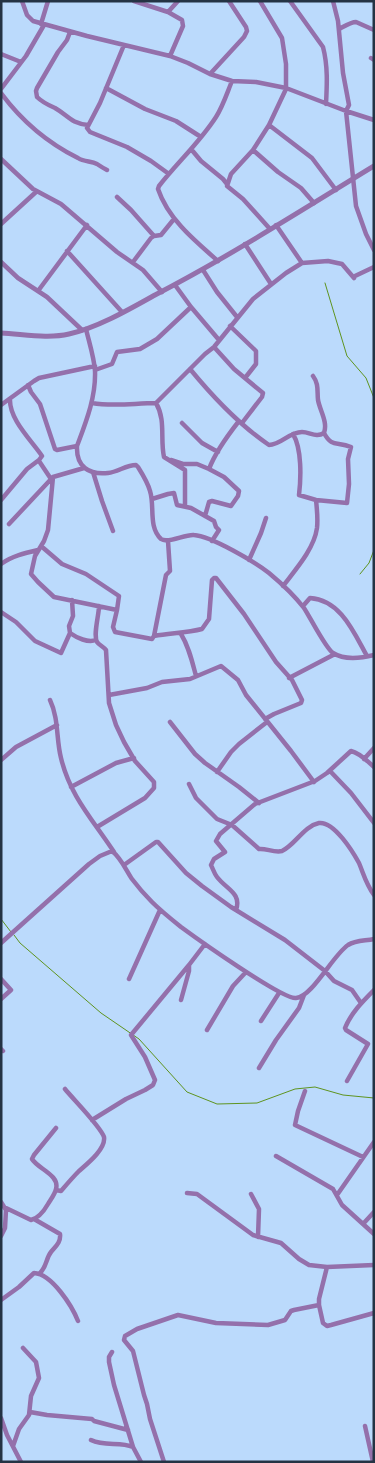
<svg xmlns="http://www.w3.org/2000/svg" width="375" height="1463" font-family="Inter,sans-serif">
<rect width="100%" height="100%" fill="#bbdafc"/>
<g fill="none" stroke-linecap="round" stroke-linejoin="round">
<!-- stream -->
<path stroke="#5f941f" stroke-width="1" d="M325 283 347 356 366 378 374 398
M360 574 369 563 374 550
M1 919 11 932
M14 935 20 943 101 1013 139 1039 187 1092 217 1104 257 1103 295 1089 315 1087 343 1095 374 1098"/>
<!-- minor -->
<path stroke="#9470ab" stroke-width="4.5" d="M22 1 27 15 33 21 87 36 170 56 188 63 210 74 232 81 256 82 286 88 346 111 374 120
M134 1 168 12 182 20 183 26 170 56
M260 1 282 38 286 64V88
M290 1 323 47C328 66 327 85 326 104
M333 1 338 21 343 73 349 105 346 111 356 206 366 234 374 250
M168 12 178 1
M41 24 48 1
M339 29C343 27 351 22 356 22L374 30
M70 32 67 40 58 52 37 88 36 91 37 97C42 102 48 105 55 108 69 116 70 123 88 125
M124 45 100 103 87 128 90 132 127 147 151 161 169 174
M1 54 21 62
M371 58 374 60
M210 74 244 37 247 31 246 27 229 1
M106 88 145 109 176 121 201 137
M1 89 26 56 44 25
M1 93C21 120 48 143 78 158 84 162 91 161 97 164 100 166 103 168 107 170
M269 125 312 158 336 190
M191 149 201 161 223 179 227 184
M253 150 269 125 286 89
M1 159 33 189 61 204 117 252 143 270 162 292
M117 197 131 210 154 236
M1 224 36 192
M276 225 302 263
M270 229 243 199 227 186 231 174 253 150 278 172 301 188 314 203
M245 244 271 284
M67 251 122 312
M218 261C195 241 168 219 158 189L159 186C177 163 200 142 216 117 223 106 227 93 232 81
M1 262 18 278 47 297 82 330
M133 262 151 238 154 236 161 235 174 219
M203 270 217 292 237 317
M175 285 191 307 219 340
M38 291 87 225
M230 326 256 351V364L245 378
M86 329C89 342 94 357 95 371 96 397 86 422 77 446 76 467 89 475 108 473 118 472 126 465 136 465L138 467C143 475 148 483 150 491 155 506 148 527 161 539 168 544 185 534 194 535 211 536 255 562 269 573 281 583 294 595 304 608 310 617 326 649 333 653 344 660 362 658 374 655
M214 347 234 369 263 393 262 397 242 423
M190 369C213 397 238 424 269 445 281 445 289 432 302 432 310 432 316 438 324 433
M95 370 112 364 117 352 140 349 157 339 191 307
M28 385 31 392 40 404 55 449 57 450 77 446
M10 399C9 419 31 440 42 456L39 460V461L51 479
M92 403C114 407 135 403 156 403 166 420 160 439 164 457L185 470V506
M156 403 205 354 214 347 253 299 286 273 302 263 328 261 342 264 354 278 355 276 374 267
M1 405 34 381 39 378 95 366
M182 423 202 443 218 452
M293 434C302 449 301 478 299 495L316 500 347 503 349 484 348 459 351 447C337 441 332 448 324 433 328 422 320 411 318 400 317 391 319 384 313 376
M171 460 183 464H197L209 469 224 477 239 491 238 496 231 506 212 501 209 502 205 516
M209 469C215 453 228 435 239 421
M93 472 102 501 113 531
M53 477 48 530 44 541 35 556 31 574 38 582 54 597 117 610 113 627 115 632 152 639 154 636 165 580 166 575 170 571 168 541
M152 499 168 494 174 493 177 505 191 508 214 521 216 527 219 530 212 541
M1 500 27 469 39 460
M9 524 53 477 84 468
M41 546 62 564 86 574 119 596 117 610
M249 560 261 533 266 518
M1 564C12 556 25 553 38 550
M283 586C296 569 314 549 317 528 318 519 317 509 316 500
M303 606 310 598C341 600 354 633 367 656
M1 612 16 622 35 641 61 653 70 633 69 626 73 616 72 600
M70 633C77 638 88 643 96 640
M181 634C189 647 192 661 196 676
M154 636C170 633 186 633 202 629L209 619 212 580 214 578H216L244 614 276 662 292 680 302 700 301 703 274 714 265 719
M289 678 335 654
M109 695 147 688 162 682 190 679 221 666 238 680 246 695 291 751 314 782
M50 700C59 719 56 739 61 758 70 796 93 820 114 852
M170 722 195 754 205 763 239 787 259 803
M364 759 374 748
M1 760 16 747 57 725
M330 771 351 793 374 823
M217 772 231 752 239 744 267 722
M189 784 196 798 217 819 232 825 259 849C266 848 274 853 282 851 295 845 304 826 319 823 334 821 353 852 359 863 364 875 366 884 374 895
M71 787 116 763 134 758
M97 827 145 798 154 788V782L135 761 124 742 116 725 109 703 106 650C104 647 99 645 97 642 93 635 99 615 99 606
M124 865 156 842H158L186 873 202 886 231 907 285 940 325 971 334 981 352 990 361 1003
M236 910C242 893 226 889 217 877 214 873 213 869 211 865L214 859 225 852 216 841 220 834 255 804 315 781 327 773 351 751C360 753 367 761 374 767
M1 943 89 864 100 856 112 851C121 858 126 870 132 879 138 887 145 895 152 902 161 911 171 919 181 927 196 938 283 1000 296 998 312 997 333 955 348 945 356 940 365 941 374 939
M1 979 11 990 1 999
M129 979 160 910
M181 1000 189 971V965L205 944
M261 1021 279 993
M207 1030 233 986 246 972
M1 1049 3 1051
M259 1068 276 1040 299 1008 304 995
M347 1081 368 1044 346 1030 345 1028C351 1013 363 1001 374 990
M305 1091 298 1111 295 1125 363 1157
M92 1120 126 1099 145 1090 153 1085 155 1080 145 1057 131 1035 189 965
M276 1156 333 1189 342 1205 374 1234
M56 1190 61 1191C67 1184 73 1177 79 1171 87 1164 106 1149 104 1137 101 1127 73 1099 65 1089
M187 1193 197 1194 253 1235 281 1243 299 1259 309 1265 327 1267 374 1265
M251 1194 259 1209 258 1237
M337 1195 374 1142
M1 1202 6 1210 5 1228 1 1236
M6 1208 31 1220C39 1218 44 1211 48 1204 51 1199 55 1194 56 1189 60 1175 38 1169 32 1159L34 1155 56 1128
M34 1219 60 1234C61 1242 56 1246 51 1252 46 1258 47 1266 40 1273
M363 1224 374 1212
M327 1267 319 1299V1305L323 1323 327 1326 331 1325 374 1313
M1 1300 19 1287 34 1273C52 1274 72 1306 78 1321
M112 1352 109 1357V1362L114 1385 133 1447 141 1462
M30 1412 47 1415 92 1419 94 1421 128 1430
M1 1418 7 1435 21 1462
M365 1426 373 1462
M91 1440C105 1447 120 1441 133 1447
M13 1446 19 1429 29 1415 31 1396 39 1378 36 1362 23 1348
M164 1462 150 1419 147 1404 144 1395 133 1351 124 1340 125 1336 137 1329 178 1315 216 1323 268 1325 285 1320 291 1311 294 1310 319 1305"/>
<!-- tertiary -->
<path stroke="#9470ab" stroke-width="5" d="M1 333C23 334 48 339 69 334 97 328 130 309 155 295 230 256 302 210 374 166"/>
</g>
<!-- border -->
<rect width="375" height="1463" fill="none" stroke="#243344" stroke-width="5"/>
</svg>
